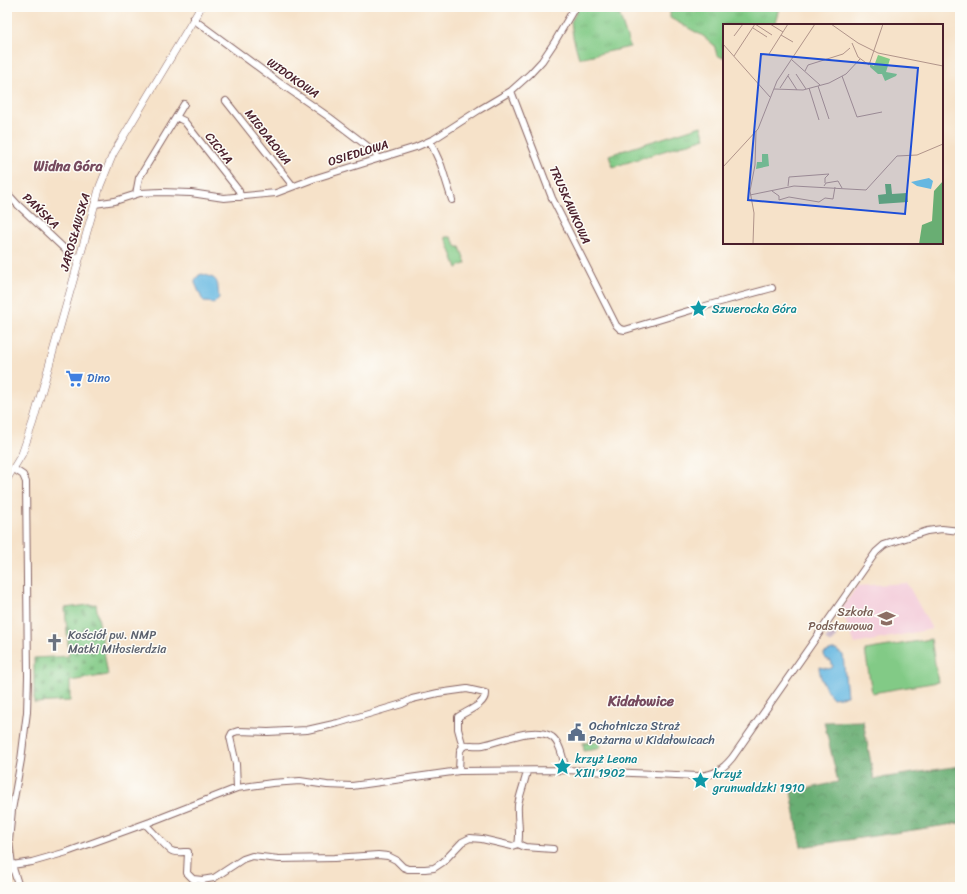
<svg xmlns="http://www.w3.org/2000/svg" width="967" height="894" font-family="Sriracha,sans-serif">
<defs>
<pattern id="industrial-furrows" width="10" height="10" patternUnits="userSpaceOnUse"><rect width="10" height="10" fill="#d0bdcc"/><path d="M-1 1l2-2M0 10L10 0M9 11l2-2" fill="none" stroke="#b4a2af"/></pattern>
<pattern id="grass-tufts" width="24" height="20" patternUnits="userSpaceOnUse"><rect width="24" height="20" fill="#82ca86"/><path d="M3 7l-1-3M5 7V3M7 7l1-3M15 17l-1-3M17 17v-4M19 17l1-3" fill="none" stroke="#72ad74"/></pattern>
<pattern id="forest-crowns" width="20" height="18" patternUnits="userSpaceOnUse"><rect width="20" height="18" fill="#69ae73"/><path d="M2 6a3 3 0 1 1 6 0M12 15a3 3 0 1 1 6 0" fill="none" stroke="#588d5f"/></pattern>
<pattern id="cemetery-stones" width="16" height="16" patternUnits="userSpaceOnUse"><rect width="16" height="16" fill="#82ca86"/><path d="M2 7V4a2 2 0 0 1 4 0v3zM10 15v-3a2 2 0 0 1 4 0v3z" fill="#72ad74"/></pattern>
</defs>
<rect width="100%" height="100%" fill="#fdfcf7"/>
<filter id="ink" filterUnits="userSpaceOnUse"><feTurbulence type="fractalNoise" baseFrequency=".025" numOctaves="2"/><feDisplacementMap in="SourceGraphic" scale="8" xChannelSelector="R" yChannelSelector="G"/><feConvolveMatrix kernelMatrix="1 2 1 2 8 2 1 2 1" color-interpolation-filters="sRGB"/></filter>
<filter id="wash" filterUnits="userSpaceOnUse"><feTurbulence type="fractalNoise" baseFrequency=".012" numOctaves="4" result="noise"/><feDisplacementMap in="SourceGraphic" scale="16" xChannelSelector="R" yChannelSelector="G"/><feGaussianBlur stdDeviation="0.9" result="paint"/><feColorMatrix in="noise" values="0 0 0 0 0 0 0 0 0 0 0 0 0 0 0 0 0 1.4 0 .05"/><feComposite in="paint" operator="in"/></filter>
<g filter="url(#wash)">
<rect width="100%" height="100%" fill="#f6e2c9"/>
<!-- built -->
<path fill="#f4cfdc" d="M907 583 932 629 855 644 841 610 857 586Z"/>
<!-- industrial -->
<path fill="url(#industrial-furrows)" d="M827 628 837 637 830 644 825 639 830 634 826 630Z"/>
<!-- grass -->
<path fill="url(#grass-tufts)" stroke="#667458" d="M579 7H617L630 47 579 58 573 37 571 22Z
M670 7H681L696 12 698 7H779L775 25H724V57L723 58 717 55 714 45 703 36 670 18Z
M701 126 705 138 613 167 609 155Z
M445 237H451L457 247H460L466 263 457 268Z
M600 742V747L598 749 584 751 583 743Z"/>
<!-- forest -->
<path fill="url(#forest-crowns)" stroke="#5a664f" d="M863 721 874 779 960 766V823L801 847 791 792 838 782 824 722Z"/>
<!-- cemetery -->
<path fill="url(#cemetery-stones)" stroke="#667458" d="M96 604 108 675 70 681V701L34 703V658L69 656 65 608Z"/>
<!-- pitch -->
<path fill="#82ca86" stroke="#667458" d="M931 639 938 682 872 693 865 650Z"/>
<!-- water -->
<path fill="#65b7e1" stroke="#586b86" d="M202 274C220 279 217 281 219 298L214 303 205 302 202 299 195 283V280L199 275Z
M832 650H836L843 655 847 696 833 698C825 689 820 679 819 667L829 669 833 667 831 661 825 659 824 653Z"/>
</g>
<g filter="url(#ink)">
<g fill="none" stroke-linecap="round" stroke-linejoin="round">
<defs>
<path id="minor" d="M193 19 277 81 329 117 375 152 378 158
M511 91 552 198 616 325 620 329 625 330 698 308 772 288
M226 101 293 186
M176 117 184 121 239 191 240 197
M430 141 441 165 452 200
M7 193 18 205 71 255 79 258
M136 194 139 178 184 104
M95 204 115 201 140 193 161 192 191 193 224 198 276 193 313 179 416 147 434 139 479 110 511 91 530 74 542 61 554 43 575 7
M14 469 23 475 26 482 28 676 27 712 21 760 12 810 9 841 12 865 19 887
M459 771 460 751C462 748 461 748 464 746 469 744 477 746 483 745 501 742 534 725 552 737 561 744 563 760 566 770
M237 788 236 764 230 737 232 733 238 731 268 732 307 730 338 723 402 704 412 699 438 693 467 689 485 693C486 705 466 711 458 717V729L463 747
M145 824C150 828 168 850 172 851 176 853 183 852 188 852L187 873 193 879 202 880 214 878 243 859 252 856 279 859 334 858 378 855 388 856 396 860 403 867 408 869H425L434 868 443 862 462 842 470 838 482 839 512 846 518 844C521 834 517 817 518 805 520 793 525 782 527 771
M518 844 525 847 553 849
M12 865 32 862 67 852 150 822 237 788 272 783 300 781 327 785 352 786 459 771 566 770 698 776C714 775 722 770 732 758L876 552 884 545 927 531 942 529 960 531"/>
<path id="major" d="M7 479 22 454 33 422 100 186 113 154 201 7"/>
</defs>
<!-- minor casing -->
<use href="#minor" stroke="#866362" stroke-width="8"/>
<!-- major casing -->
<use href="#major" stroke="#866362" stroke-width="8"/>
<!-- minor -->
<use href="#minor" stroke="#fff" stroke-width="6"/>
<!-- major -->
<use href="#major" stroke="#fff" stroke-width="7"/>
</g>
</g>
<!-- icons -->
<defs>
<symbol id="sight-bare" viewBox="-9 -9 18 18"><path d="M0-6L1.8-2.2L6-1.7L2.9 1.2L3.7 5.4L0 3.3L-3.7 5.4L-2.9 1.2L-6-1.7L-1.8-2.2Z" fill="#0f9aa8" stroke="#fdfcf7" stroke-width="2.5" paint-order="stroke"/></symbol>
<symbol id="supermarket-bare" viewBox="-9 -9 18 18"><path d="M-6-5.5h2.5l.6 2H6L4.5 2H-2.5L-4.4-4H-6ZM-1.5 3.2a1.3 1.3 0 1 0 .1 0ZM3 3.2a1.3 1.3 0 1 0 .1 0Z" fill="#3f7fe0" stroke="#fdfcf7" stroke-width="2.5" paint-order="stroke"/></symbol>
<symbol id="school-bare" viewBox="-9 -9 18 18"><path d="M0-5L7-2L0 1L-7-2ZM-4 1L0 2.5L4 1V4Q0 6-4 4Z" fill="#8d6e63" stroke="#fdfcf7" stroke-width="2.5" paint-order="stroke"/></symbol>
<symbol id="church-bare" viewBox="-9 -9 18 18"><path d="M-1.2-6h2.4v3.5h3.3v2.4h-3.3V6h-2.4V-.1h-3.3v-2.4h3.3Z" fill="#6b7280" stroke="#fdfcf7" stroke-width="2.5" paint-order="stroke"/></symbol>
<symbol id="civic-bare" viewBox="-9 -9 18 18"><path d="M-.6-6.5H3V-4.5H.6V-3L4-1V1h2V6H-6V1h2V-1L-.6-3ZM-1.2 2.5V6h2.4V2.5Z" fill="#5c6f8a" stroke="#fdfcf7" stroke-width="2.5" paint-order="stroke"/></symbol>
</defs>
<g fill-rule="evenodd">
<use href="#sight-bare" x="686" y="296" width="25" height="25"/>
<use href="#supermarket-bare" x="62" y="366" width="25" height="25"/>
<use href="#school-bare" x="874" y="606" width="25" height="25"/>
<use href="#church-bare" x="42" y="630" width="25" height="25"/>
<use href="#civic-bare" x="564" y="720" width="25" height="25"/>
<use href="#sight-bare" x="550" y="754" width="25" height="25"/>
<use href="#sight-bare" x="688" y="768" width="25" height="25"/>
</g>
<g text-anchor="middle" dominant-baseline="central" stroke-width="3" stroke-linejoin="round" paint-order="stroke">
<!-- street labels -->
<g font-size="12" fill="#4a1f2b" stroke="#fdfcf7">
<text transform="translate(293 78) rotate(35)">WIDOKOWA</text>
<text transform="translate(268 137) rotate(52)">MIGDAŁOWA</text>
<text transform="translate(219 148) rotate(52)">CICHA</text>
<text transform="translate(358 153) rotate(-17)">OSIEDLOWA</text>
<text transform="translate(570 205) rotate(66)">TRUSKAWKOWA</text>
<text transform="translate(41 211) rotate(44)">PAŃSKA</text>
<text transform="translate(75 232) rotate(-74)">JAROSŁAWSKA</text>
</g>
<!-- culture labels -->
<g font-size="12" fill="#0d838f" stroke="#fdfcf7" text-anchor="start">
<text x="712" y="309">Szwerocka Góra</text>
<text x="575" y="759">krzyż Leona<tspan x="575" dy="14">XIII 1902</tspan></text>
<text x="713" y="774">krzyż<tspan x="713" dy="14">grunwaldzki 1910</tspan></text>
</g>
<!-- shop labels -->
<g font-size="12" fill="#366cbe" stroke="#fdfcf7" text-anchor="start">
<text x="87" y="378">Dino</text>
</g>
<!-- education labels -->
<g font-size="12" fill="#785e54" stroke="#fdfcf7" text-anchor="end">
<text x="873" y="612">Szkoła<tspan x="873" dy="14">Podstawowa</tspan></text>
</g>
<!-- worship labels -->
<g font-size="12" fill="#5b616d" stroke="#fdfcf7" text-anchor="start">
<text x="68" y="635">Kościół pw. NMP<tspan x="68" dy="14">Matki Miłosierdzia</tspan></text>
</g>
<!-- service labels -->
<g font-size="12" fill="#4e5e75" stroke="#fdfcf7" text-anchor="start">
<text x="589" y="726">Ochotnicza Straż<tspan x="589" dy="14">Pożarna w Kidałowicach</tspan></text>
</g>
<!-- quarter labels -->
<g font-size="14" font-weight="bold" fill="#764a5e" stroke="#fdfcf7">
<text x="68" y="166">Widna Góra</text>
<text x="641" y="701">Kidałowice</text>
</g>
</g>
<!-- overview -->
<g transform="translate(723 24)">
<rect width="220" height="220" fill="#f6e2c9"/>
<path d="M155 31 167 35 163 48 174 50 173 52 162 57 159 50H155L147 43V40L151 42Z" fill="#82ca86"/>
<path d="M220 152V220H196L199 201 209 197 211 167 220 157ZM162 160H168L169 170 184 169 185 178 156 180 155 171 163 170Z" fill="#69ae73"/>
<path d="M39 130H45L46 142 33 145 34 138H39Z" fill="#82ca86"/>
<path d="M206 154 210 157 208 165 194 162 188 158Z" fill="#65b7e1"/>
<path fill="none" stroke="#b1948a" stroke-width="1" d="M32 0 49 11M47 0 60 8M108 0 135 19 155 29 220 42M30 4 44 13M58 11 70 18M11 12 20 0M129 19 135 33 146 41M0 20 47 73M46 30 65 0M11 32 32 0M69 36 97 61M146 41 160 0M82 47 85 41 120 30 127 24M73 50 83 65M65 52 74 66M119 52 134 93 159 88M95 62 106 95M57 64 66 50M86 64 96 96M51 65 80 66 106 59 123 50 137 35M0 143 35 105 54 57 92 0M65 162 66 153 106 150 102 154V159M101 162 103 159 115 157 119 164M49 167 56 172V176L66 173 96 178 102 174 110 175 112 163M27 171 71 162 143 166 174 132 194 131 220 120M30 220 31 189 27 167 32 141 33 107"/>
<path fill="#1d4ed8" fill-opacity="0.15" stroke="#1d4ed8" stroke-width="2" d="M38 30 195 44 182 190 25 176Z"/>
<rect width="220" height="220" fill="none" stroke="#4a1f2b" stroke-width="2"/>
</g>
<!-- margin -->
<rect width="967" height="894" fill="none" stroke="#fdfcf7" stroke-width="24"/>
</svg>
